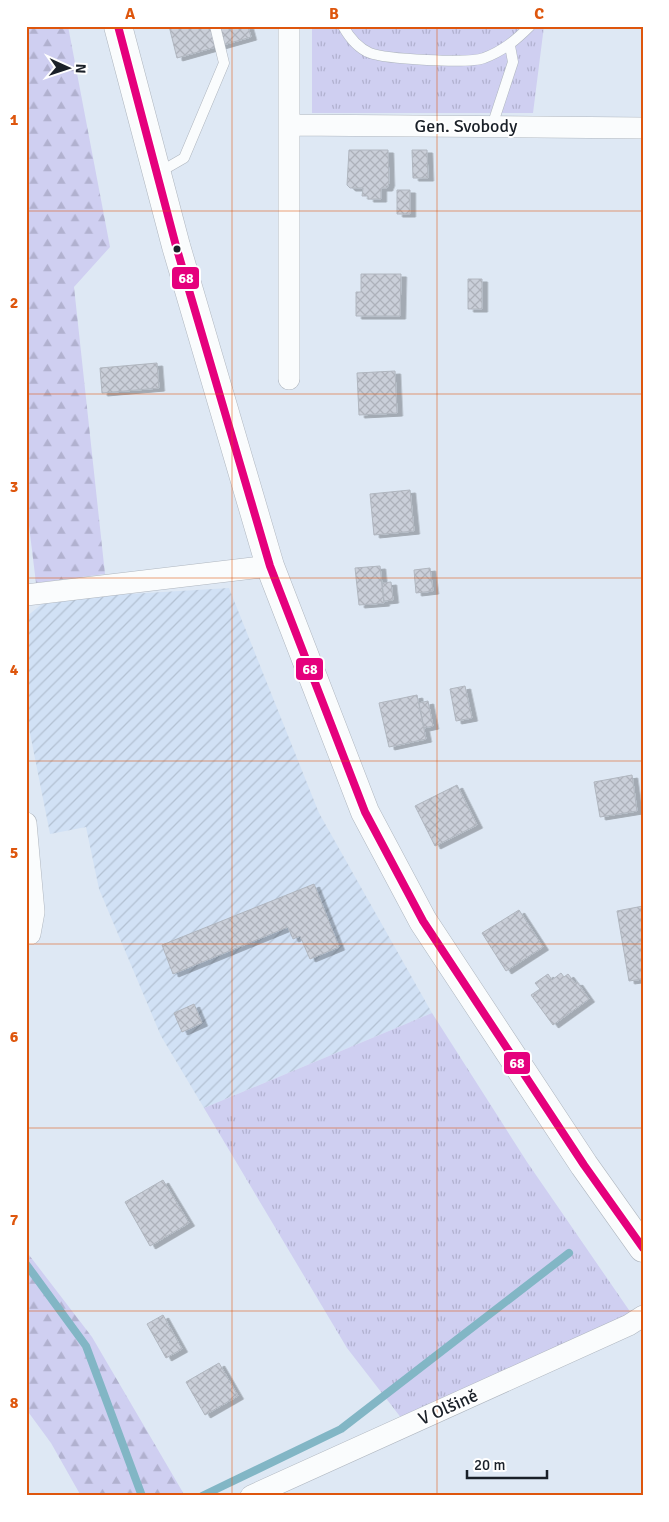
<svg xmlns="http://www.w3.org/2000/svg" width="669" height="1522" font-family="Signika,sans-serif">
<defs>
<pattern id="industrial-furrows" width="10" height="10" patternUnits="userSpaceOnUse" patternTransform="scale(1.25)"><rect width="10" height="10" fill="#d1e1f5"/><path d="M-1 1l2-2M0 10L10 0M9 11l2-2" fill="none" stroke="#b3c1d2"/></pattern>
<pattern id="grass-tufts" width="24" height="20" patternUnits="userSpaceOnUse" patternTransform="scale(1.25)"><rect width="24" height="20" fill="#cfcff1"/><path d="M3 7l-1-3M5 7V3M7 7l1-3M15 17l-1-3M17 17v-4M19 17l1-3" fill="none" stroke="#b1b1cf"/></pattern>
<pattern id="forest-firs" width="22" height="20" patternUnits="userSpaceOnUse" patternTransform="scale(1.25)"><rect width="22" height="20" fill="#cfcff1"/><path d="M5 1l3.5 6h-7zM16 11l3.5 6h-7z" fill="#b1b1cf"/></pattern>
<pattern id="building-cross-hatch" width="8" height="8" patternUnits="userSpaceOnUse" patternTransform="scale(1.25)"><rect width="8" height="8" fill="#cacfd9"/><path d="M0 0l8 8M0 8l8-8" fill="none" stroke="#adb1ba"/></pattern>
<filter id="shadow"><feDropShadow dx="5.5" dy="3" stdDeviation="0" flood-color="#0004"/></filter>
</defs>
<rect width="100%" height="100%" fill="#dee8f4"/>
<!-- industrial -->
<path fill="url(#industrial-furrows)" d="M229 588 319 813 432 1013 204 1108 161 1036 99 889 86 827 50 834 26 713V617L48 599Z"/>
<!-- grass -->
<path fill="url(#grass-tufts)" d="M312 26H544L533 113H312Z
M432 1013 527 1162 631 1313 402 1419 347 1348 204 1108Z"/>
<!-- forest -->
<path fill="url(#forest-firs)" d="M26 26H68L110 247 74 287 105 574 36 583 26 501Z
M26 1251 92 1337 185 1496H81L51 1443 26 1409Z"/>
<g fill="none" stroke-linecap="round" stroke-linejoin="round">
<!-- stream -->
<path stroke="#82b6c5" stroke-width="8" d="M26 1264 86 1346 142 1496
M202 1496 341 1429 569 1253"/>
</g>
<!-- building -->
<path fill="url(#building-cross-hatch)" stroke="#b0b6bf" filter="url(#shadow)" d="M169 26H248L251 37 177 58Z
M349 150H388L389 183 387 188H381V199H368V196H362L363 188H350L347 185Z
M412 150H427L428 178H413Z
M397 190H410V214H397Z
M361 274H401L400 316H356V292H361Z
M468 279H482V309H468Z
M157 363 159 388 102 393 100 368Z
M395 371 397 413 359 415 357 373Z
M410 490 414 531 374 535 370 494Z
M380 566 384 603 359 605 355 568Z
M430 568 433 591 416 593 414 570Z
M391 582 393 600 384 601 382 583Z
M465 686 472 718 456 721 450 689Z
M417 695 426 739 389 747 379 703Z
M428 701 433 726 424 728 419 703Z
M632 775 637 811 600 817 594 782Z
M457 785 477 825 435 846 415 806Z
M314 884 339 947 310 959 300 936 293 939 288 927 173 974 162 945Z
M643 906V979L629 981 617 911Z
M519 910 543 947 506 971 482 933Z
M561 973 564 977 568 974 575 983 577 982 589 999 553 1025 531 995 540 989 535 983 548 974 552 980Z
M194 1004 202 1023 182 1032 174 1013Z
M163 1180 189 1223 150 1246 125 1202Z
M163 1315 182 1349 166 1358 147 1324Z
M219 1363 238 1396 205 1415 186 1382Z"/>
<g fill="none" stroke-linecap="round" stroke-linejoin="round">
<defs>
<path id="service" d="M343 26C349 37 358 48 370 53 385 59 469 64 484 58 503 51 516 40 530 26
M492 126 513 62 510 46
M158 173 184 158 224 63 215 26"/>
<path id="minor" d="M289 26V379
M290 125 643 128
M26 595 270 566
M26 823 34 912 30 934
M251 1496 629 1325 643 1316"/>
<path id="primary" d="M118 26 176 246 270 566 365 812 423 921 584 1165 643 1248"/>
</defs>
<!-- service casing -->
<use href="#service" stroke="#afb6bf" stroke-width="11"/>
<!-- minor casing -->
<use href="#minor" stroke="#afb6bf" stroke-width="22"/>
<!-- primary casing -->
<use href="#primary" stroke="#afb6bf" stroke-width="29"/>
<!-- service -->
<use href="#service" stroke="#fafcfd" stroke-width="10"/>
<!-- minor -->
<use href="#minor" stroke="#fafcfd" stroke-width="21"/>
<!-- primary -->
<use href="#primary" stroke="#fafcfd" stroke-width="28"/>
<defs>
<path id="bus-1" d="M118 26 176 246 270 566 365 812 423 921 584 1165 643 1248"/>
</defs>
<!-- bus-1 casing -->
<use href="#bus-1" stroke="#fff" stroke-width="11"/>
<!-- bus-1 -->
<use href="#bus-1" stroke="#e5007d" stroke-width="8"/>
</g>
<!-- grid -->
<path fill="none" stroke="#de560d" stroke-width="1" stroke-opacity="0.55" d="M232 26V1496M437 26V1496M26 211H643M26 394H643M26 578H643M26 761H643M26 944H643M26 1128H643M26 1311H643"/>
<!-- markers -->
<circle fill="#1a2028" stroke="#fff" stroke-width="2" cx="177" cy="249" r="4.5"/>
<g text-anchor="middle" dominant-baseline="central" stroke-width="4" stroke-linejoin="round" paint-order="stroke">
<!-- street labels -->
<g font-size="18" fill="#1a2028" stroke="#fff">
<text x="466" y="126">Gen. Svobody</text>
<text transform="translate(448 1407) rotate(-24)">V Olšině</text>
</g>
</g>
<g stroke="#fff" stroke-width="2">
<rect x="171" y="266" width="29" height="24" rx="5" fill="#e5007d"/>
<rect x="295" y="657" width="29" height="24" rx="5" fill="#e5007d"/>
<rect x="503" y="1051" width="28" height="24" rx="5" fill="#e5007d"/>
</g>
<g font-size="14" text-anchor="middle" font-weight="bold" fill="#fff">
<text x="186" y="283">68</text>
<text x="310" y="674">68</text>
<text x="517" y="1068">68</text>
</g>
<!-- border -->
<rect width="669" height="1522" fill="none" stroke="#ffffff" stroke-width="55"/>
<!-- north arrow -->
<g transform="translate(68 68) rotate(93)" stroke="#ffffff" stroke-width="4" paint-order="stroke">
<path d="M0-4L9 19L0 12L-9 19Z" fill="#1a2028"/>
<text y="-8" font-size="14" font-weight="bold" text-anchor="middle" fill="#1a2028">N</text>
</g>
<!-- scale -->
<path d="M467 1470v8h80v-8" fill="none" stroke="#1a2028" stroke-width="2.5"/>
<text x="474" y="1470" font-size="15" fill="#1a2028" stroke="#ffffff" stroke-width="4" paint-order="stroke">20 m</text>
<rect x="28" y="28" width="614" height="1466" fill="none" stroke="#de560d" stroke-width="2"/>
<g font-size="16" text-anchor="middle" font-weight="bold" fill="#de560d">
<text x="130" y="19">A</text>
<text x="334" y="19">B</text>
<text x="539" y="19">C</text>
<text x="14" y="125">1</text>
<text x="14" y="308">2</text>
<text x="14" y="492">3</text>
<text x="14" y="675">4</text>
<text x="14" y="858">5</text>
<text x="14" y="1042">6</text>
<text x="14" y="1225">7</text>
<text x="14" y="1408">8</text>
</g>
</svg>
